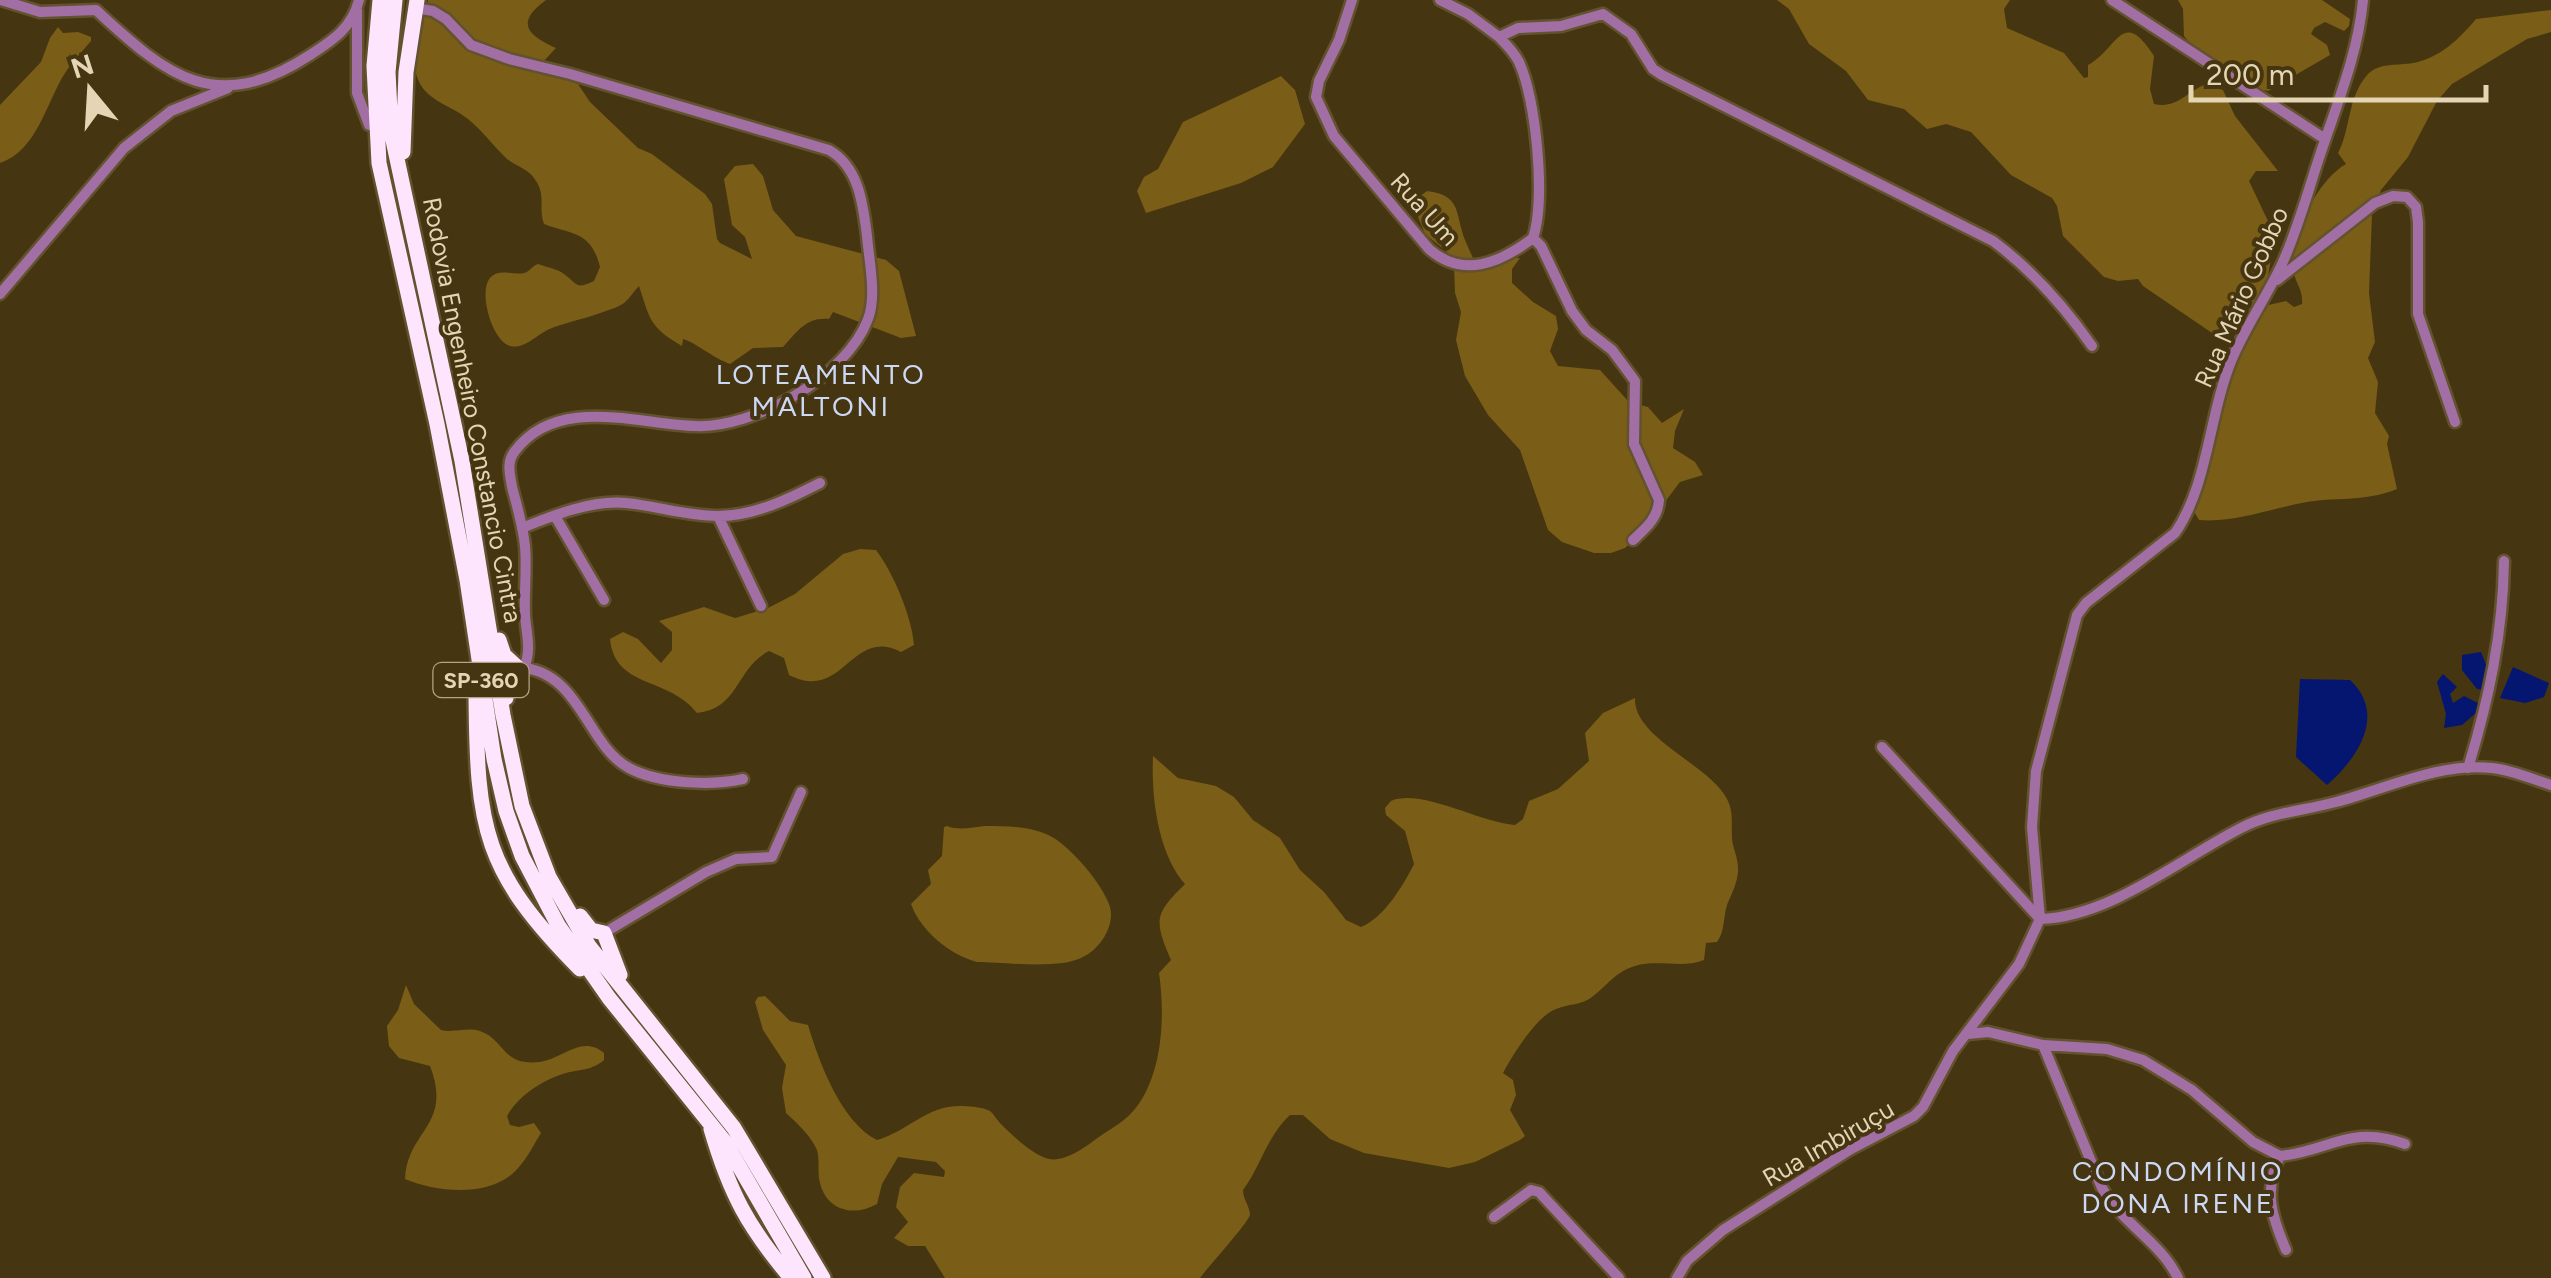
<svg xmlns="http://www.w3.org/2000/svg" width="2551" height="1278" font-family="Figtree,sans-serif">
<rect width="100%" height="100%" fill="#453511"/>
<!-- forest -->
<path fill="#7a5d16" d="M428 0H546C513 24 530 36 556 48L541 64V69L578 84 590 102 638 148 652 154 705 194 712 204 717 239 720 243 752 259 745 237 732 225 724 179 735 166 753 164 763 176 773 210 796 236 886 260 899 271 916 336 901 338 833 312 829 319C806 317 798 331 783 347L753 348 730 364C713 358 695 342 683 339L682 346C649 327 650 319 639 286 634 291 630 298 624 303 611 312 568 322 552 328 538 333 525 350 510 346 492 341 478 292 490 278 500 267 516 277 527 272 531 269 534 265 538 264 546 267 558 269 564 274 578 284 575 290 594 281L600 267C591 231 573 235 544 224 538 208 546 196 536 181 529 168 516 167 506 158 493 146 483 131 468 119 448 103 419 100 415 68 413 48 425 21 428 0Z
M1777 0H2010L2004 9 2007 28 2064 53 2084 78 2088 77V65C2118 49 2122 6 2154 56L2150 89 2154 104C2176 109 2186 93 2204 85L2223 90 2235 116 2278 171H2256L2249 181 2268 221 2274 243 2263 302 2264 306 2286 301 2294 307 2302 304C2303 290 2297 286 2294 274 2287 240 2317 180 2346 164L2338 153C2351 129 2347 97 2368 74 2380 62 2398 66 2413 63 2440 58 2459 39 2476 19L2551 10V32L2527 39 2452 84 2437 101 2408 157 2381 190 2372 214 2369 293 2375 342 2368 358 2378 382 2375 413 2389 436 2387 444 2397 489C2362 503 2336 496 2302 503 2269 509 2234 523 2199 520L2193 510 2243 331 2241 325 2236 324 2226 333 2215 335 2143 286 2138 279 2118 281 2104 277 2063 236 2057 206 2052 198 2011 175 1971 132 1946 124 1927 129 1904 109 1868 100 1846 71 1809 44 1789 9Z
M2178 0H2322L2350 19 2349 26 2344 31 2325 22 2314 28 2311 34 2327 45 2330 55 2268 91 2253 88 2196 51 2184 36 2183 9Z
M58 27 63 33 78 32 91 37V41C82 52 72 62 65 73 46 103 37 151 0 163V105L41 62 50 38Z
M1281 76 1295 90 1305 124 1273 167 1241 183 1146 213 1137 191 1144 177 1158 169 1183 122Z
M1427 191C1462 195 1455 214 1465 240 1468 248 1472 255 1475 263L1493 258H1520L1512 269V283L1533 302 1556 316 1558 329 1550 351 1558 366 1600 370 1629 402 1648 407 1662 423 1684 409 1675 431 1673 448 1695 462 1703 475 1680 482 1640 535 1625 548 1611 553H1594L1562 542 1548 530 1520 450 1488 415 1465 376 1456 340 1461 312 1455 293 1454 265 1447 252 1425 234 1412 202Z
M860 549 876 550C893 572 912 617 914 645L901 652C851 626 844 703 789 675L784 658 769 651C735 669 740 708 697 713 668 676 615 689 610 639L623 632 638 639 661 663 672 650V632L659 621 704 607 735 618 768 608 795 594 843 554Z
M1635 698C1633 738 1710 765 1727 799 1734 812 1731 824 1732 837 1732 845 1736 853 1737 860 1741 877 1733 890 1727 905 1723 918 1725 931 1717 942L1706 943 1704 960C1682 969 1658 959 1635 966 1615 972 1608 985 1592 997 1583 1005 1567 1004 1556 1009 1537 1016 1513 1054 1503 1073L1513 1080 1516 1095 1510 1110 1525 1136 1520 1140 1475 1162 1449 1168 1364 1153 1330 1139 1303 1115H1290C1267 1136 1261 1166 1243 1190 1243 1199 1249 1205 1250 1214 1251 1220 1207 1268 1200 1278H945L925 1246H908L894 1238 908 1222 896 1207 900 1187 914 1173 944 1177 945 1171 936 1162 898 1157 882 1184 877 1204C854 1217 827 1211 820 1183 817 1173 820 1160 817 1150 811 1136 797 1123 786 1113L782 1088 786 1065 763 1030 755 1002 758 997 765 996 790 1021 808 1025C819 1062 841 1122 877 1140 908 1131 926 1106 960 1106 968 1106 983 1107 990 1111 994 1114 996 1119 1000 1123 1012 1135 1032 1155 1049 1159 1065 1162 1084 1148 1096 1139 1111 1128 1127 1121 1138 1105 1163 1070 1165 1014 1159 973L1171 960C1154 921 1154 914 1185 884 1158 854 1151 797 1153 756L1178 778 1216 786 1234 797 1253 820 1280 838 1300 870 1324 892 1346 920 1361 927C1384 918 1404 884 1414 864L1405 831 1386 815 1385 808 1391 801C1421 788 1481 823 1515 825L1523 819 1529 801 1558 789 1589 761 1585 733 1603 713Z
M947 826C960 831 972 827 985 826 1007 826 1032 826 1052 837 1072 848 1104 886 1110 907 1115 926 1100 949 1083 957 1059 970 1005 962 977 962 950 955 920 930 911 904L931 884 928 870 942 856 944 827Z
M406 985 414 1004 441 1030C454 1033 467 1027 480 1031 504 1039 502 1066 539 1062 563 1059 582 1034 604 1053V1060C591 1071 581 1069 566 1073 544 1079 518 1096 507 1116L510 1125 519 1127 534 1123 541 1133C534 1144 528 1157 519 1167 494 1198 438 1193 405 1179 407 1130 453 1126 430 1066L399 1058 389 1046 387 1026 398 1010Z"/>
<!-- water -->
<path fill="#051671" d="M2481 652 2487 667 2486 690 2477 689 2462 670V655Z
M2513 667 2549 683 2544 697 2525 703 2500 698Z
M2443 674 2457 687 2450 694 2453 703 2464 696 2484 706 2462 725 2444 728 2446 714 2437 682Z
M2300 679 2350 680C2387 714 2358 758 2327 785L2296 757Z"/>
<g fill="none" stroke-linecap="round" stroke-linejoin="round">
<defs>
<path id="minor" d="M1 0 40 12 96 10C168 77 216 116 310 55 333 40 352 28 359 0
M1352 0 1339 40 1319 81 1316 97 1334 136 1429 249C1463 279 1500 263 1533 238L1541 246 1572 311 1586 330 1612 350 1635 381 1634 444 1659 500C1658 518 1646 528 1633 540
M1440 0 1468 14 1499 37 1518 28 1561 26 1603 14 1631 34 1653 69 1662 75 1993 241C2032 270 2064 306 2092 346
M2112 0 2325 139
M415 8 433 11 446 19 471 45 509 59 570 74 829 150C859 167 863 204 867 236 869 261 877 296 868 319 847 376 754 429 695 426 638 424 557 395 515 451 506 462 510 474 512 487 517 506 523 526 525 546 527 569 524 592 525 615 526 632 532 650 524 667
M357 10V93L369 125
M1499 37C1507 45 1514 52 1519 62 1536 98 1546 200 1533 238
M2277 280 2375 203 2393 196 2407 197 2416 207 2418 222V314L2455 422
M0 294 124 148 171 111 228 88
M555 516 604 600
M718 516 761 606
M522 528C554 515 591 500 626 503 657 506 687 516 718 516 754 516 789 499 820 483
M518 667C581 671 586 745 629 768 659 784 711 786 743 779
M1882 747 2040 919C2110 917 2180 859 2241 828 2272 812 2303 811 2336 802 2385 789 2440 762 2492 768 2512 770 2532 779 2551 785
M2468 768C2489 699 2503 633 2504 561
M604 933 706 872 736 859 772 857 801 792
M1968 1034 1988 1032 2043 1045 2107 1049 2143 1060 2192 1090 2253 1142 2280 1156C2329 1151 2351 1124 2405 1144
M2043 1045 2102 1188C2122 1224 2160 1241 2178 1278
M2280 1156C2263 1191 2272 1217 2286 1250
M1494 1217 1531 1190 1539 1192 1619 1278
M1677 1278 1687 1261 1723 1230 1851 1149 1914 1116 1923 1107 1953 1051 2019 964 2040 919 2032 827 2036 771 2077 615 2086 603 2175 533C2208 486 2209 414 2232 359 2246 326 2267 296 2282 264 2298 229 2308 191 2320 155 2337 104 2358 54 2363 0"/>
<path id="highway" d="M380 0 374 66 379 163 437 424 467 580 494 759 506 811 522 856 558 925 609 998 725 1142 804 1278
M395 0 388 72 391 131 462 461 503 715 522 806 549 877 589 946 734 1128 823 1278
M403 152 406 72 417 0
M499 640 504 655 517 667 508 680 506 698
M476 694C477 829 483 871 580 969
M580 916 591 930 604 933 620 975
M711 1129C730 1194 748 1227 791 1278"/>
</defs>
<!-- minor casing -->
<use href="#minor" stroke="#62522e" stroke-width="15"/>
<!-- highway casing -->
<use href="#highway" stroke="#62522e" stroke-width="20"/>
<!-- minor -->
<use href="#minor" stroke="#a26fa4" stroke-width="10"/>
<!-- highway -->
<use href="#highway" stroke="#fee5fe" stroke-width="15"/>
</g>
<g text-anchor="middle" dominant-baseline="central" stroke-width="8" stroke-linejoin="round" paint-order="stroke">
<!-- shield labels -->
<rect fill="#453511" stroke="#b4a583" stroke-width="2.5" x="433.5" y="663" width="95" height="34" rx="8"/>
<g font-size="22" font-weight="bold" fill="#e4d5b4">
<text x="481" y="680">SP-360</text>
</g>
<!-- street labels -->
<g font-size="25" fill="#e4d5b4" stroke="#453511">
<text transform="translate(1425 209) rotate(48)">Rua Um</text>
<text transform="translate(2241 297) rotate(-66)">Rua Mário Gobbo</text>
<text transform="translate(473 410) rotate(79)">Rodovia Engenheiro Constancio Cintra</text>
<text transform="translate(1828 1143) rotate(-30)">Rua Imbiruçu</text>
</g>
<!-- neighbourhood labels -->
<g font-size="28" letter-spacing="2.5" fill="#ccd8f4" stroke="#453511">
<text x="821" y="374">LOTEAMENTO<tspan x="821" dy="32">MALTONI</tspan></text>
<text x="2178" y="1171">CONDOMÍNIO<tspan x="2178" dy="32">DONA IRENE</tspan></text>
</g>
</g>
<!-- north arrow -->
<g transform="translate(90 90) rotate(342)" stroke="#453511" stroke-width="8" paint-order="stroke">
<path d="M0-8L18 38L0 25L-18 38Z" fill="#e4d5b4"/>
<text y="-15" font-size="28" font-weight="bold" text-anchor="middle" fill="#e4d5b4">N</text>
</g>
<!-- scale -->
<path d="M2191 85v15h295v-15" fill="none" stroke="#e4d5b4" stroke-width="5"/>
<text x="2206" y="85" font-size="30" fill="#e4d5b4" stroke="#453511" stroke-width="8" paint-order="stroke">200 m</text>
</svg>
